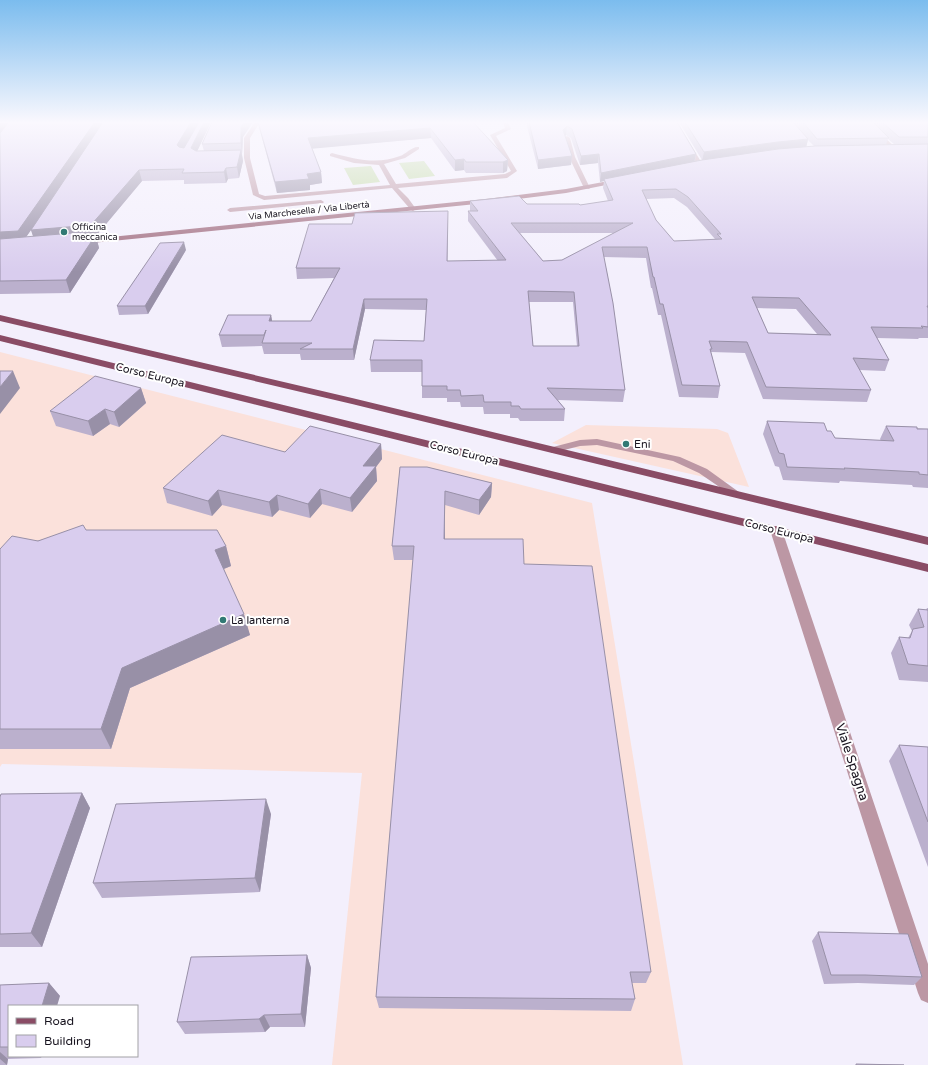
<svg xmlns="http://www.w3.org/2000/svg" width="928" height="1065" font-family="'Varela Round',sans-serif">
<rect width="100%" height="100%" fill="#f3effc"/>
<!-- commercial -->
<path fill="#fbe1db" d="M0 352 592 503 683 1065H332L362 773 2 764 0 767Z
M586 425 717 429 728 433 749 487 552 443Z"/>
<!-- green -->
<path fill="#c0d9a1" d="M424 161 435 176 409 179 399 163Z
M371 166 380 182 353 185 344 168Z"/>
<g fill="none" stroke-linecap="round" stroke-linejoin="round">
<!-- lane -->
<path fill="#bc97a4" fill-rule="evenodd" d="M255 122H260L250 138V158L259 194 265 196 390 185 379 165 354 163 330 156V154L332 153C355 159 377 165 400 156 406 154 412 146 419 147V149L405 158 384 164 396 184 505 174 511 171 490 135 505 128 503 122H508L511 129 496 136 517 171 507 178 398 188 408 198 416 209 413 211 411 210 392 188 264 200 253 195 244 158V138Z
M672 122H677L703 165 702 166H698Z
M863 122H868L897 149V151H893Z
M321 200 324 202 323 203 230 212 227 210 230 208Z
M597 439 680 457 707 469 743 495 742 497H734L699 473 673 461 597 445 580 446 552 453 547 450 549 448 580 440Z"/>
<!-- street -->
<path fill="#bc97a4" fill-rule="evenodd" d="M567 136 570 138 575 157 590 188 589 189 584 188 569 157 564 138Z
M776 526 780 527 782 530 928 964V1003L921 1000 918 993 770 530 772 527Z"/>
<!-- secondary -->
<path fill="#a06c7f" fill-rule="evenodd" d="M619 179 622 181 621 182 566 193 486 203 122 240 81 244 77 242 81 240 486 199 566 189Z"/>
<!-- primary -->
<path fill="#8a4c65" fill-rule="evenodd" d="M0 315 352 398 928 537V545L352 404 0 321Z
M0 335 928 564V572L0 341Z"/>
</g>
<!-- wall -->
<path fill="#bbb0cd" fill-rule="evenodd" d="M0 122H199L190 138 199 122H211L197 151H204L202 144 212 122H253L243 137 242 154 243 161 239 178 228 179 226 183 184 184V180L142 181 96 236 99 248 70 293 0 294ZM31 230 33 236 26 237Z
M258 122H473L508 160 507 171 503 173H466L464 170 455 171 431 138 312 148 321 172 322 183 310 185V190L277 193 259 127Z
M527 122H677L696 154 695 161 702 160 679 122H928V338H919L918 339 877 338 889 360 885 371 859 370 871 390 867 402 763 399 745 353 711 352 720 386 718 398 679 397 661 315H658L652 288H651L646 258 604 257 625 390 623 402 558 400 565 409 564 421H520L518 418H510V414H484L483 407H461L460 402H447V398H422V372H371L370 360 424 341 426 310 365 309 354 360H301L300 354H264L262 346 222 347 219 335 271 315 272 321H311L334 278 297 279 296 268 352 224 448 211 447 261H498L468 221V211H470V201L527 204 580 205 608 201 603 188 604 181 600 182 598 163 580 165 571 138 566 135 565 136 572 156 571 165 538 169 527 126ZM888 139 894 144 886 145ZM808 140 814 146 806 147ZM674 198 687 207 715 239 674 241 656 220 646 199ZM520 233H614L562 260 543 261ZM529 302H573L577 346H533ZM757 308 796 309 817 334 768 333Z
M186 250 148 314 119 315 117 306Z
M141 388 146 403 119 427 110 424 93 436 56 426 50 411Z
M767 421 827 431 835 438 881 441 880 439 886 426 928 429V488L913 487 912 485 840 481 839 483 783 480 779 467 775 466 763 434Z
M381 444 382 459 376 467 377 481 352 512 322 504 310 518 279 510 272 517 222 505 212 516 167 503 163 488 285 452Z
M400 467 492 483 491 497 479 515 445 505V539L524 564 651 972 646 983H632L635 999 631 1011 379 1008 376 997 413 560H394L392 546Z
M86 530 226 546 231 566 224 569 250 635 130 688 111 749H0V549Z
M927 608H928V682L899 680 891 653 899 637 908 638 912 631 909 625 918 609 926 610Z
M899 745 928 747V867L889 761Z
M82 793 90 808 42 947H0V797Z
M271 814 260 892 102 898 93 883Z
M818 932 922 977 914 985 858 983 824 984 812 941Z
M307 955 311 968 305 1027H270L265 1032 185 1034 177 1022Z
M49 983 60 996 9 1006V1056H42L41 1058 8 1059 7 1065H0V985Z"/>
<!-- shaded-wall -->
<path fill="#9890a7" d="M13 122 0 137V123Z
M95 122H105L139 170 142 181 96 236 99 248 70 293 66 280 35 242 31 230 22 243 0 244V232Z
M191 122H199L180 155 177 145Z
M204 122H211L194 158 191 148Z
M244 122H253L243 137 242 154 241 143V127Z
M567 126 566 135 563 138V130Z
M430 128 431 138 309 149 308 138Z
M808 139 806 148 702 161 704 152 778 142Z
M241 150 243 161 239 178 237 167Z
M599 154 598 163 580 165 581 156Z
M696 154 694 163 604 179V181L600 182 601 173Z
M572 156 571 165 538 169V160Z
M464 159V170L455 171V160Z
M508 160 507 171 503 173V162Z
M226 168 228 179 226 183 224 172Z
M321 172 322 183 310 185V190L277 193 275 182 307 174Z
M448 211V221L447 272V261Z
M184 242 186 250 148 314 145 306Z
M364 299 365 309 354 360 353 349Z
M271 315 273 326 269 321Z
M13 371 20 388 0 414V387Z
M141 388 146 403 119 427 114 412Z
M105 409 110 424 93 436 88 421Z
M381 444 382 459 376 467 377 481 352 512 350 498 363 466Z
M492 483 491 497 479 515V500Z
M320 489 322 504 310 518 308 504Z
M218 490 222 505 212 516 208 501Z
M445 491V553L444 539Z
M277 495 279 510 272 517 269 502Z
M226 546 231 566 221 570 215 550Z
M244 614 250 635 130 688 111 749 101 729 122 668Z
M82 793 90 808 42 947 31 933Z
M266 799 271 814 260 892 255 878Z
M307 955 311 968 305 1027 301 1014Z
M49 983 60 996 57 1006H42Z
M264 1015 270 1027 265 1032 259 1019Z
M0 1052 8 1059 7 1065 0 1059Z"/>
<!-- building -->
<path fill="#d9cdee" stroke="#9890a7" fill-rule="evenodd" d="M9 122H95L18 231 0 232V133Z
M103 122H191L177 145 179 147 184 148 199 122H204L191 148 196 151 241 150 237 167 226 168 224 172 182 173 184 169 139 170 91 225 31 230Z
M212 122H244L241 127V143L202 144Z
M258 122H473L508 160 503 162H466L464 159 455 160 430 128 308 138 321 172 307 174 309 179 275 182Z
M529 122H677L696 154 601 173 599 154 581 156 572 129 567 126 563 130 572 156 538 160Z
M685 122H793L808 139 778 142 704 152Z
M803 122H873L889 138 817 139Z
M882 122H928V137H899Z
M928 144V306H927L928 308V327L921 326 923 328 871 327 889 360 853 358 871 390 766 387 747 342 709 341 712 349H710L720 386 682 385 663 304H660L654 277H653L647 247H602L613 303 625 390 547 388 565 409H521L519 406H511V402H484L483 395 461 396 460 390H447V386H422V360H370L374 340 424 341 427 299H364L353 349H300L312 343H262L266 330 264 335H219L228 315H271L269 321H311L340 268H296L309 224H352L355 213 448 211 447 261 506 260 468 211H478L470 201 519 196 527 204H579L580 205 613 200 604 179 702 160 778 149 815 146ZM676 189 688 197 721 234H717L722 239 674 241 656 220 642 190ZM511 223H633L562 260 543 261ZM528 291 574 292 579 346H533ZM752 297 799 298 831 335 768 333Z
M85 232 81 236H95L66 280 0 281V239Z
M184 242 145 306H117L160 243Z
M0 371H13L0 387Z
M95 376 141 388 114 412 105 409 88 421 50 411Z
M767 421 824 423 827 431H831L835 438 894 441 886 426 917 427V429H928V475L919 474V472L844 468 845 469 787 467 784 454 779 453Z
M310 426 381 444 363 466H376L350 498 320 489 308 504 277 495 269 502 218 490 208 501 163 488 222 435 285 452Z
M400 467H427L492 483 479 500 445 491 444 539H523L524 564 592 566 651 972H630L635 999 376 997 414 546H392Z
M83 525 86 530H217L226 546 215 550 244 614 122 668 101 729H0V549L12 536 38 541Z
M918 609 928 610V666L908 664 899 637 910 638 913 629 924 627Z
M899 745 928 747V822Z
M82 793 31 933 0 934V797L1 794Z
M266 799 255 878 93 883 116 804Z
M818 932 908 934 922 977 865 975H831Z
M307 955 301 1014 264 1015 259 1019 177 1022 191 957Z
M49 983 42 1006H9V1047H0V985Z
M856 1064 903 1065H904H856Z"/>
<!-- sky -->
<linearGradient id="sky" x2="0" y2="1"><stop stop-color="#7bbcee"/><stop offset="0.45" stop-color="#faf8fe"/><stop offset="1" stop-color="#faf8fe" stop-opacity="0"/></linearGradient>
<rect width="928" height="272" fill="url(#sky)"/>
<!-- markers -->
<g fill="#317974" stroke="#fff" stroke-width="1.5">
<circle cx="64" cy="232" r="4"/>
<circle cx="626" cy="444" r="4"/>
<circle cx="223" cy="620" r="4"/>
</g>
<g text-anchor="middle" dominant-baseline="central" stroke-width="4" stroke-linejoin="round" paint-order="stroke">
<!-- far-street labels -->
<g font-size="9" fill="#17131e" stroke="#fff">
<text transform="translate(309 211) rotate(-6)">Via Marchesella / Via Libertà</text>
</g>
<!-- far-poi labels -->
<g font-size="9" fill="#17131e" stroke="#fff" text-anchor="start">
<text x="72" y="227">Officina<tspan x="72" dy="10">meccanica</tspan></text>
</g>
<!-- street labels -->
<g font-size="11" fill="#17131e" stroke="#fff">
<text transform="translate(150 375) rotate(14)">Corso Europa</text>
<text transform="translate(464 453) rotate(14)">Corso Europa</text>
<text transform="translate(779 531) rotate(14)">Corso Europa</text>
</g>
<!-- poi labels -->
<g font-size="11" fill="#17131e" stroke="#fff" text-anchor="start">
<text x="634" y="444">Eni</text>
<text x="231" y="620">La lanterna</text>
</g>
<!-- near-street labels -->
<g font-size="13" fill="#17131e" stroke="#fff">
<text transform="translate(852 762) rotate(72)">Viale Spagna</text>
</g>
</g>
<!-- legend -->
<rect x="8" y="1005" width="130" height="52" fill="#ffffff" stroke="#a2a1a5"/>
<rect x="16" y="1018" width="20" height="6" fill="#8a4c65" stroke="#a2a1a5"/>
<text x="44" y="1025" font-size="12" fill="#17131e">Road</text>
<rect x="16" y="1035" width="20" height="12" fill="#d9cdee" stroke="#a2a1a5"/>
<text x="44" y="1045" font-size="12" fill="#17131e">Building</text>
</svg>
